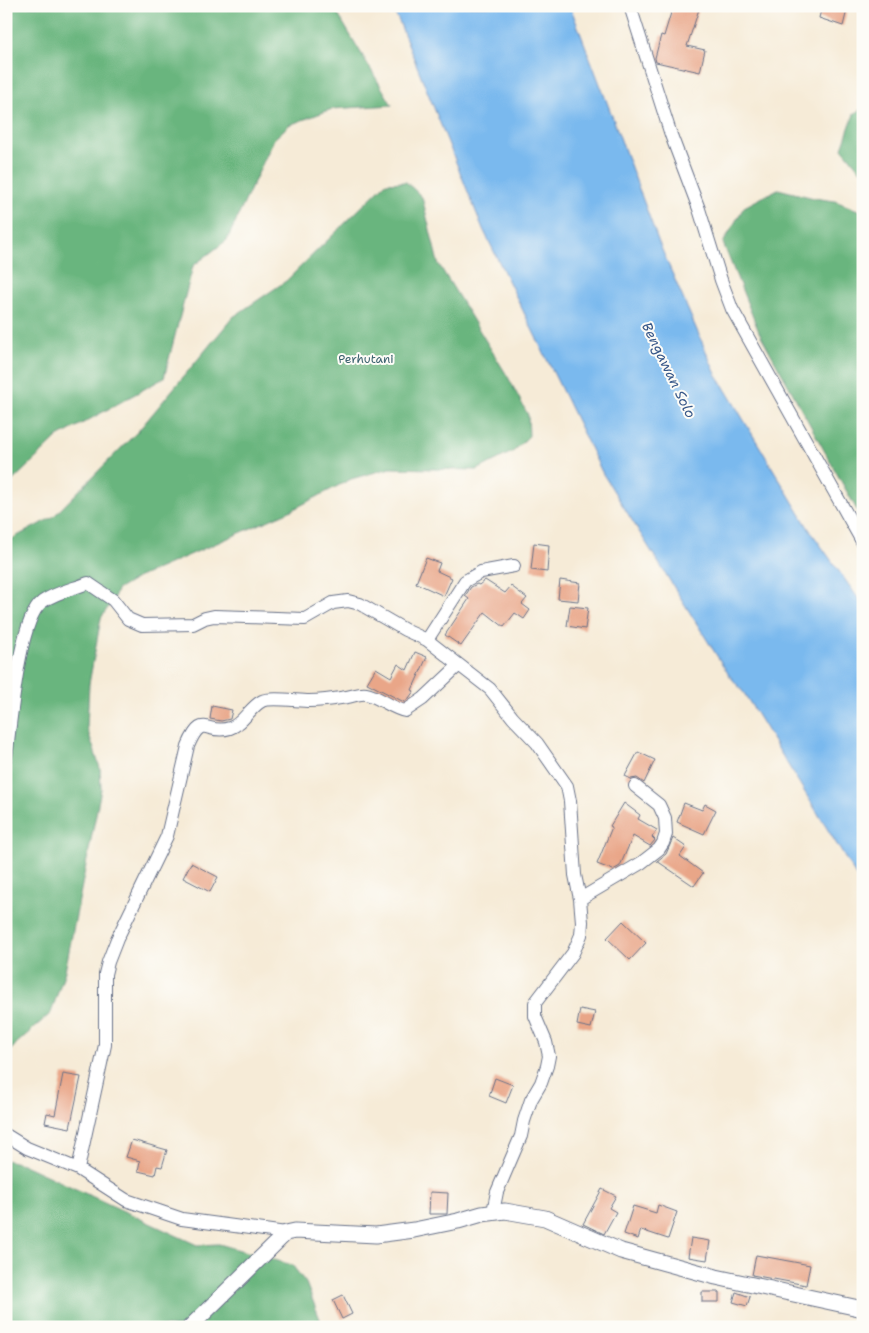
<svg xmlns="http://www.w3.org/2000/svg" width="869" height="1333" font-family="'Shantell Sans',sans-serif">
<rect width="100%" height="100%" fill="#fdfcf7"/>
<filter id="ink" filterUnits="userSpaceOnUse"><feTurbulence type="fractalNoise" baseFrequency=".02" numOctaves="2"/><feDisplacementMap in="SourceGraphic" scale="10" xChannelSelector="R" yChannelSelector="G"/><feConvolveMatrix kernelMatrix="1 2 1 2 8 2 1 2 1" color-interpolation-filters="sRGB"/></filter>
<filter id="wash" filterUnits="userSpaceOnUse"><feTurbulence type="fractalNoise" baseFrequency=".0096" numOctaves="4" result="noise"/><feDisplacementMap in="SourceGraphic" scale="20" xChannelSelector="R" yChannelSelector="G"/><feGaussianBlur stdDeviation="1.12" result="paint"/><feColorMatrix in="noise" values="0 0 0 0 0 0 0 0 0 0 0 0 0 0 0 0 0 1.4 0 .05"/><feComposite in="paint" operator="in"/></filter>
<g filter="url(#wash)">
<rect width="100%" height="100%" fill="#f6ebd7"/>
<!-- forest -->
<path fill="#69b57e" stroke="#42726e" d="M6 6H333L392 105 332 109 289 125 274 139 227 240 193 266 164 378 58 437 6 487Z
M863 108V171L859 169 842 148 854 114Z
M406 182 422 197 438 263 508 377 528 415 529 436 514 451 477 470 390 468 351 479 290 511 137 578 117 590 113 600 101 618 89 684 87 728 100 768 101 789 65 971 51 1013 17 1043 6 1056V542L53 517 139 430 233 317 286 281 386 183Z
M778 189 814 198 835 201 863 212V521L759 332 723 243 744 207Z
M6 1160 22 1164 197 1245 219 1244 292 1265 306 1283 323 1327H6Z"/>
<!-- water -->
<path fill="#7ab9ee" stroke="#4a74a6" d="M390 6H570L608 105 659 243 715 372 809 529 863 605V887L744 693 729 675 603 474 483 229 398 19Z"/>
<g id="blocks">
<!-- building -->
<path fill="#e9a688" d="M673 6H700L687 46 705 50 700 72 656 62 655 58 661 35 664 36Z
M822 6H848L843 26 819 18Z
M534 543 549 545 547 572 531 570Z
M426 558 440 563 437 571 452 578 444 596 416 583Z
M485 580 505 593 511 586 527 598 522 604 530 610 524 619 515 613 504 627 485 612 461 646 445 635 469 599 465 596 471 587 477 584 479 585Z
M560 580 580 583 578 601 558 599Z
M570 606 588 608 585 629 567 626Z
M415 652 427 657 412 690 414 691 409 698 404 702 367 683 376 668 391 677 398 664 407 670Z
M212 706 232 710 230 719 221 721 210 719Z
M638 752 655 760 644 783 637 778 631 779 625 776Z
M624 803 640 815 638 819 657 830 652 837 655 840 650 846 633 836 620 866 613 870 597 864 612 827 610 826Z
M684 803 702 810 705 804 716 810 704 834 677 822Z
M673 838 686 847 680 856 703 873 694 886 657 861 666 854Z
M191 863 218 877 210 892 183 878Z
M623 921 646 943 630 960 607 938Z
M580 1009 595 1012 591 1028 577 1025Z
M63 1074 81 1077 70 1128 45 1123 47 1113 55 1115Z
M495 1078 513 1085 506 1103 489 1096Z
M132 1140 167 1150 162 1167 157 1166 155 1175 138 1171 140 1161 126 1157Z
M602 1189 616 1196 609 1208 616 1212 604 1234 583 1224Z
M430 1192 448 1193 447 1214H429Z
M658 1205 677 1212 668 1239 641 1230 638 1239 624 1234 633 1206 656 1213Z
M691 1238 710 1241 707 1260 688 1257Z
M756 1255 810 1265 806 1285 752 1275Z
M702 1292H719V1302H702Z
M736 1292 750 1297 747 1306 733 1302Z
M343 1295 352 1314 342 1319 333 1300Z"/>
</g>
</g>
<g filter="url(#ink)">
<use href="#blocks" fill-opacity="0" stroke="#687188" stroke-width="1"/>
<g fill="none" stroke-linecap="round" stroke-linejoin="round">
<defs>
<path id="minor" d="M630 6 671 135 699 209 721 280 732 309 863 543
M427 640 465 581 481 572 514 566
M6 757C11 725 18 620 42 602 56 592 73 589 88 583L113 600 128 619 142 625 193 624 205 618 214 616 305 619 333 603 348 601 360 604 405 630 427 640 490 689 513 718 537 743 567 786 570 801 575 875 580 899 582 922 581 935 573 953 535 1003V1016L546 1042 549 1056 547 1066 541 1083 531 1100 524 1121 521 1136 497 1192 493 1212
M580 899 641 863 659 849 663 843 666 834 665 818 659 805 635 786
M6 1135 27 1148 78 1169 126 1200 182 1219 286 1233
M78 1169 105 1045V974L108 962 117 939 167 836 188 746C203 711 206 736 230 728 243 724 250 707 262 701 270 697 298 701 309 701 321 701 335 699 347 697 353 696 360 693 366 694 378 696 391 708 405 711L423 699 458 666"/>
<path id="tertiary" d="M190 1327 286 1233 295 1231 376 1235 414 1230 458 1221 482 1214 505 1211 545 1218 621 1251 716 1277 863 1309"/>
</defs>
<!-- minor casing -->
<use href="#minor" stroke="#687188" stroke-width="14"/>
<!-- tertiary casing -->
<use href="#tertiary" stroke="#687188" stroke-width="17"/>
<!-- minor -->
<use href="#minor" stroke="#fff" stroke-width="12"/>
<!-- tertiary -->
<use href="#tertiary" stroke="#fff" stroke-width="15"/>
</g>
</g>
<g text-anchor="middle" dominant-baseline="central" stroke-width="4" stroke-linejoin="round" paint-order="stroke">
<!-- park labels -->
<g font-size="12" fill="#3a606e" stroke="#fdfcf7">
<text x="366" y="359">Perhutani</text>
</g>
<!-- water labels -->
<g font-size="14" font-style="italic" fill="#385889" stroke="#fdfcf7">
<text transform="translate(669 370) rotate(64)">Bengawan Solo</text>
</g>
</g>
<!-- margin -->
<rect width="869" height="1333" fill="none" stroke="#fdfcf7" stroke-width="25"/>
</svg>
